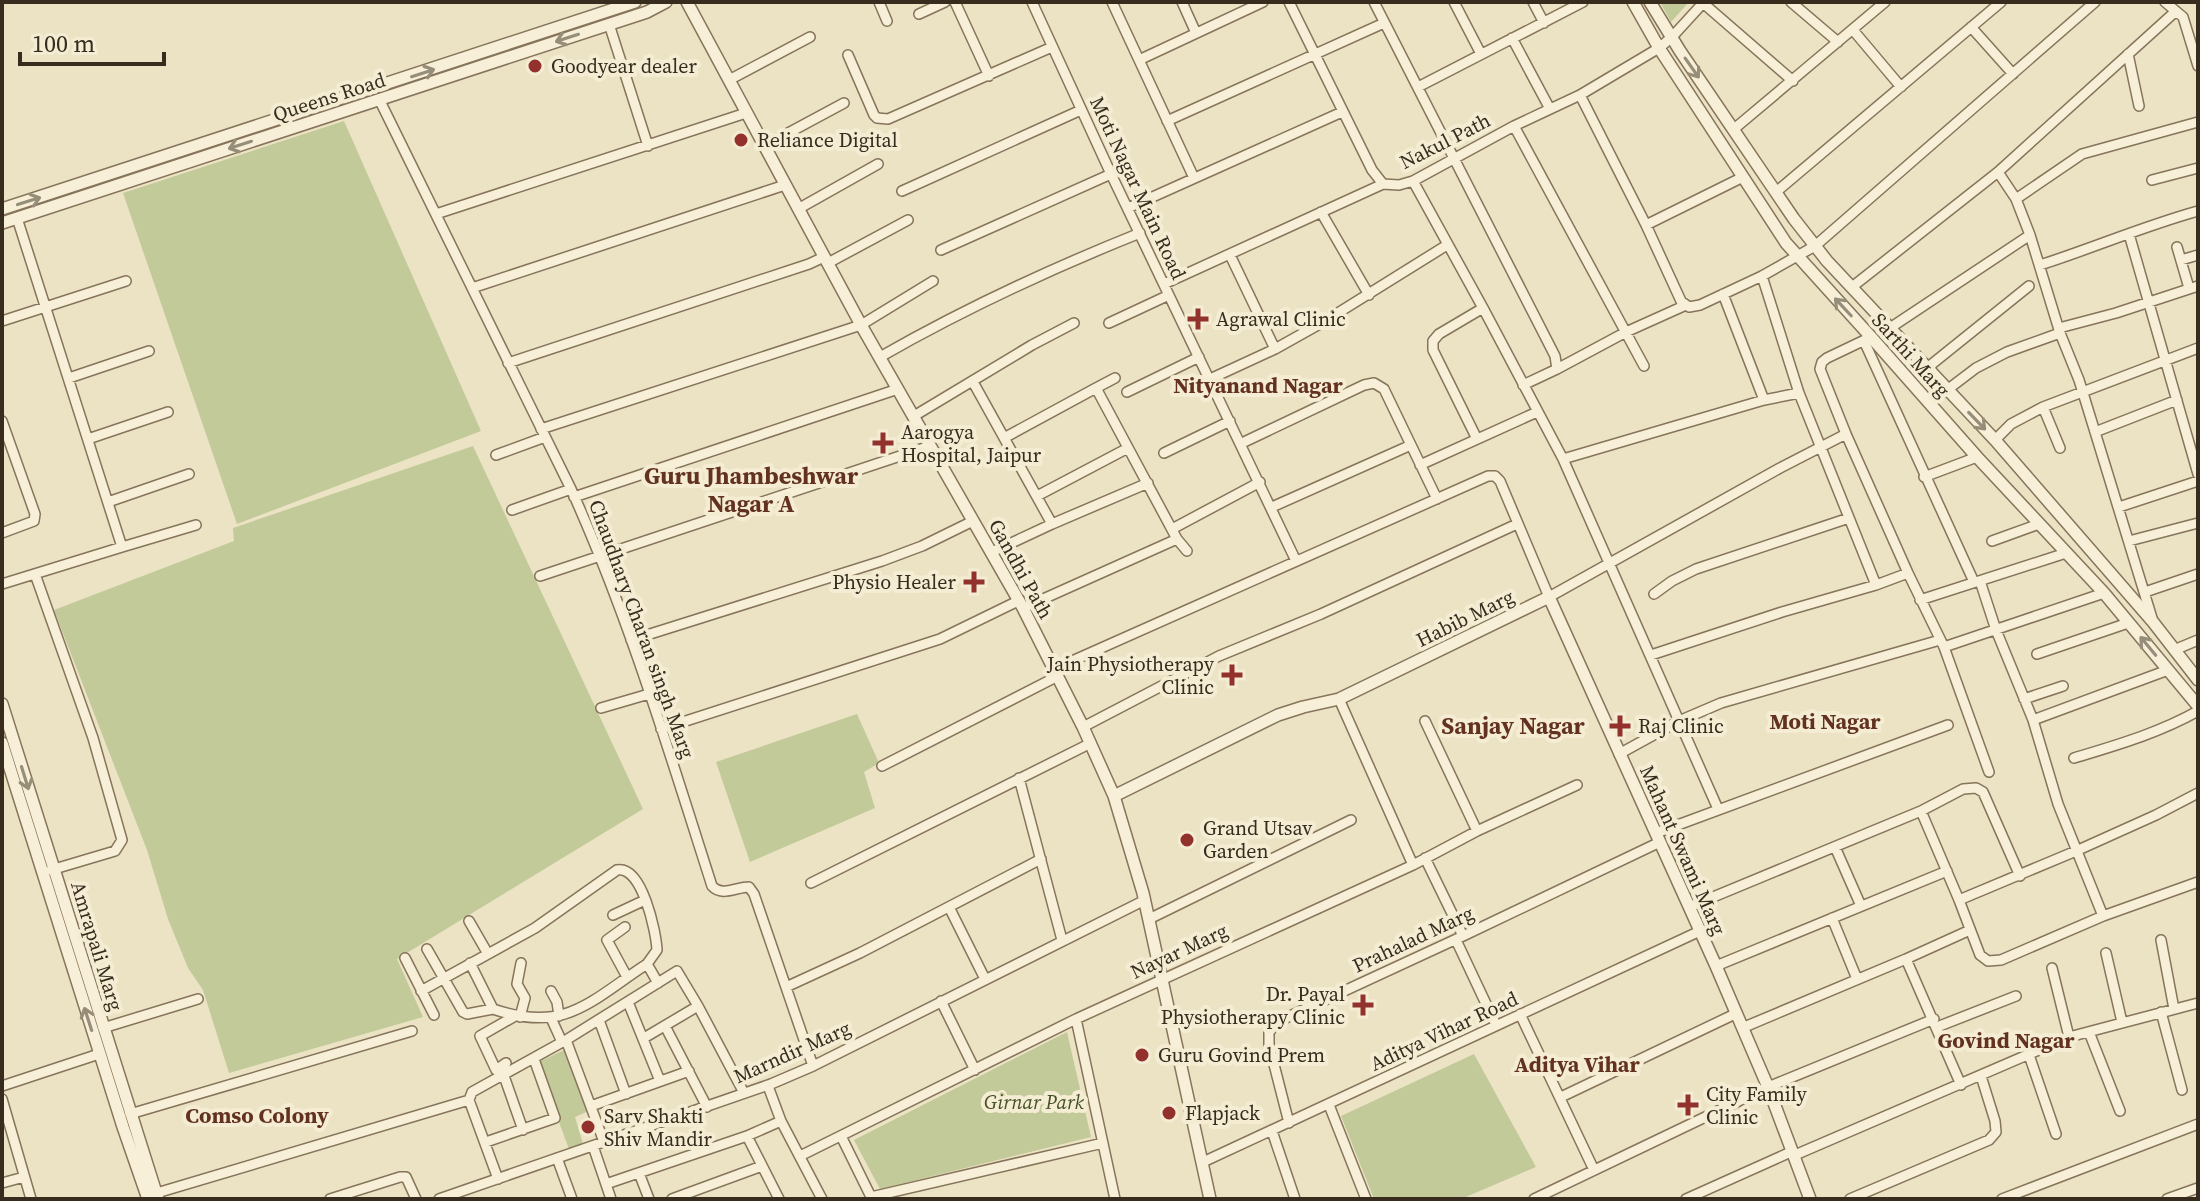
<svg xmlns="http://www.w3.org/2000/svg" width="2200" height="1201" font-family="'Source Serif 4',serif">
<rect width="100%" height="100%" fill="#ece3c4"/>
<!-- green -->
<path fill="#c1ca98" d="M1660 2H1689L1671 22Z
M344 121 481 431 237 524 123 193Z
M473 446 643 809 397 959 423 1017 229 1073 203 990 188 968 168 919 147 850 54 610 234 541 233 528Z
M857 714 879 763 864 772 875 808 750 862 716 762Z
M1067 1032 1091 1137 880 1189 854 1140Z
M568 1048 591 1110 575 1117 583 1144 569 1149 537 1063Z
M1474 1054 1536 1167 1461 1199H1374L1341 1116Z"/>
<g fill="none" stroke-linecap="round" stroke-linejoin="round">
<defs>
<path id="minor" d="M879 2 887 21
M955 2 989 76
M1032 2 1111 174 1296 561
M1112 2 1194 178
M1182 2 1196 33
M1289 2 1372 170 1383 184 1399 185 1413 181 1514 126 1580 95 1659 48 1672 37 1704 2
M1374 2 1555 356 1557 369 1523 385
M1454 2 1481 54
M1533 2 1544 23
M1791 2 1838 42
M2165 2 2183 17 2198 66
M1703 3 1793 81
M919 14 945 2
M609 24 648 146
M1971 27 2013 74
M1853 30 1901 87
M1512 38 1550 109
M2128 54 2139 106
M848 55 874 115 877 118 888 119 1052 47
M1139 60 1263 2
M729 80 810 37
M1418 87 1583 2
M1580 95 1646 225 1681 301 1689 307 1700 305 1762 276 1815 246 2095 2
M379 99 571 489C629 617 669 752 712 886 722 897 736 887 749 887L754 894 813 1066
M1167 121 1384 23
M1514 126 1644 366
M1734 129 1885 2
M764 146 844 103
M1998 172 2016 199 2030 235 2060 333 2079 380 2095 432 2152 618
M2152 180 2198 168
M1413 181 1483 308 1563 459 1718 809
M902 191 1081 110
M1776 192 2001 2
M2016 199 2082 154 2198 122
M1128 208 1342 112
M798 209 878 164
M1321 212 1369 295
M436 214 746 113
M1646 225 1743 177
M2129 234 2198 474
M2177 247 2189 288
M941 250 1111 174
M1230 255 1275 349
M2181 260 2198 255
M828 263 908 220
M2040 265C2093 248 2144 226 2198 211
M1762 276 1799 393 1876 585
M1164 284 1383 184
M1852 287 1998 172 2176 11
M472 288 785 185
M1723 294 1764 400
M2 321 126 281
M1109 323 1169 295
M1890 328 2030 235
M2059 328 2116 313 2198 286
M1871 337 1827 358 1822 362 1820 369 1846 434 1908 573 1944 647 2104 593
M1864 341 1974 582
M880 357C964 309 1050 269 1140 233
M508 363 809 264 824 257
M1927 368 2029 286
M1557 369 1626 332 1686 305
M69 378 149 351
M1115 378 1096 388 1177 539 1187 551
M1210 379 1275 349 1325 321 1447 245
M973 382 1052 524
M1947 390 1976 368 2007 352 2060 333
M1127 392 1199 357
M2043 407 2060 448
M914 416 1032 345 1074 323
M2 421 35 514 34 521 2 533
M541 429 861 325 933 281
M2095 432 2177 400
M1004 438 1096 388
M88 439 168 412
M1477 439 1433 350V341L1439 334 1483 308
M1995 440 2011 424 2043 407 2198 348
M1242 443 1364 385 1374 383 1384 389 1437 499
M1164 453 1230 421
M496 455 545 437
M1563 459 1764 400 1799 393
M1420 465 1537 412
M1924 477 1977 457
M1037 496 1128 448
M574 497 898 389
M108 502 189 474
M1272 507 1411 445
M2119 507 2198 481
M512 510 571 489
M1172 529 1260 482
M1992 541 2039 524
M2129 541 2198 523
M122 547 196 525
M992 552 1052 524 1148 483
M35 574 93 738 122 840 115 851 51 870
M540 576 930 446
M1980 581 1996 630 2033 720 2058 804 2103 916
M2 584 122 547 17 218
M2145 592 2198 574
M1654 594 1672 581 1696 569 1849 518
M1920 600 2066 553
M1023 608 1177 539
M631 640 882 561 922 546 973 521
M1944 647 1989 772
M2174 650 2198 640
M2037 654 2128 623
M1651 655 1782 612 1876 585 1908 573
M1054 669 1488 476H1495L1500 481 1549 597 1780 468 1846 434
M1339 699 1413 865
M2024 699 2063 686
M601 708 649 694
M2033 720 2168 670
M1425 721 1477 831
M1083 727 1219 656 1321 614 1517 524
M661 729 940 639 1018 601
M1619 754 1679 721 1721 703 1940 640
M2074 758C2117 745 2159 733 2198 711
M882 766 1058 676
M1019 778 1062 940
M1921 811 1959 900 1980 955 1988 961 2001 960 2103 916 2198 882
M1656 833 1948 725
M1835 847 1861 906
M1425 858 1463 936
M811 883 1091 743
M1959 900 2076 851 2156 815 2198 793
M949 907 985 979
M1689 907 1921 811 1963 789 1976 788 1983 792 2020 876
M613 915 645 900
M1832 918 1857 979
M1149 919 1351 820
M469 921 488 954
M625 927 607 940 627 977
M1456 940 1496 1025
M2161 940 2174 1009
M427 949 463 1012 467 1014 493 1009
M2106 953 2122 1022
M405 958 434 1015
M1906 959 1961 1085
M470 963 493 1009C566 1034 590 1001 647 964L658 983
M1716 966 1947 871
M2052 968 2069 1037
M786 987 860 953 1041 859
M421 991 535 928 617 870C642 865 656 931 657 950L647 964
M551 991 557 1002 559 1016
M941 1001 975 1070
M628 1002 660 1081
M2161 1012 2182 1090
M1520 1014 1594 1170
M520 1017 525 998 517 984 521 963
M551 1018 562 1042
M1076 1019 1115 1199
M599 1020 626 1094
M665 1026 707 1107
M1937 1027 2016 996
M103 1028 198 999
M1742 1028 1906 959 1970 930
M2089 1032 2120 1111
M644 1038 698 1006
M566 1040 604 1142
M2029 1055 2056 1134
M506 1063 496 1070 480 1036 515 1016
M504 1076 523 1130
M2 1086 99 1054
M768 1086 781 1121 822 1199
M1561 1097 1735 1014
M2 1099 31 1199
M469 1100 498 1179
M1329 1105 1366 1199
M591 1106 689 1071
M130 1114 412 1031
M1289 1123 1269 1045V1033L1275 1023 1463 936 1660 842
M1272 1131 1295 1199
M747 1136 779 1199
M841 1136 872 1199
M486 1142 555 1118 534 1059
M593 1146 611 1199
M1795 1155 2069 1037 2198 1003
M800 1156 1076 1019 1413 865 1477 831 1577 785
M557 1158 572 1199
M1203 1162 1700 931
M639 1173 649 1199
M2 1183 24 1177
M606 1184 747 1136 781 1121
M150 1195 469 1100 472 1092 566 1040 677 971 698 1006 744 1093
M871 1197 1103 1143
M330 1199 400 1177H406L416 1199
M439 1199 771 1084 813 1066 1145 900
M672 1199 762 1166
M1534 1199 1768 1087 1934 1019
M1686 1199 1793 1151
M1850 1199 1989 1140 1996 1132 1995 1121 1981 1076
M2002 1199 2198 1124
M2167 1199 2198 1188"/>
<path id="tertiary" d="M687 2 861 325 1023 608 1083 727 1114 796 1143 893 1210 1199
M1633 2 1659 48 1786 243 1871 337 1977 457 2104 593 2198 706
M1650 2 1680 51 1794 219 1827 261 1995 440 2153 622 2198 680
M2 209 635 2
M2 223 647 12 666 2
M2 704 158 1199
M2 743 123 1127 148 1199
M1114 796 1278 715 1303 707 1339 699 1549 597 1716 966 1768 1087 1810 1199"/>
</defs>
<!-- minor casing -->
<use href="#minor" stroke="#86745b" stroke-width="12"/>
<!-- tertiary casing -->
<use href="#tertiary" stroke="#86745b" stroke-width="14"/>
<!-- minor -->
<use href="#minor" stroke="#f7efd7" stroke-width="9"/>
<!-- tertiary -->
<use href="#tertiary" stroke="#f7efd7" stroke-width="11"/>
</g>
<!-- one-way arrows -->
<defs><path id="oneway-shaft" d="M-6 0H5M1.5-3L5.5 0L1.5 3" fill="none" stroke-width="1.6" stroke-linecap="round" stroke-linejoin="round" transform="scale(2)"/></defs>
<g stroke="#978e7a">
<use href="#oneway-shaft" transform="translate(567 38) rotate(162)"/>
<use href="#oneway-shaft" transform="translate(1692 68) rotate(55)"/>
<use href="#oneway-shaft" transform="translate(423 73) rotate(-18)"/>
<use href="#oneway-shaft" transform="translate(240 145) rotate(162)"/>
<use href="#oneway-shaft" transform="translate(29 201) rotate(-17)"/>
<use href="#oneway-shaft" transform="translate(1843 307) rotate(-133)"/>
<use href="#oneway-shaft" transform="translate(1977 421) rotate(46)"/>
<use href="#oneway-shaft" transform="translate(2148 646) rotate(-130)"/>
<use href="#oneway-shaft" transform="translate(25 778) rotate(73)"/>
<use href="#oneway-shaft" transform="translate(88 1019) rotate(-108)"/>
</g>
<!-- markers -->
<g fill="#93322d" stroke="#f4ecd3" stroke-width="3">
<circle cx="535" cy="66" r="8"/>
<circle cx="741" cy="140" r="8"/>
<path d="M1194 307h8v8h8v8h-8v8h-8v-8h-8v-8h8z"/>
<path d="M879 431h8v8h8v8h-8v8h-8v-8h-8v-8h8z"/>
<path d="M970 570h8v8h8v8h-8v8h-8v-8h-8v-8h8z"/>
<path d="M1228 663h8v8h8v8h-8v8h-8v-8h-8v-8h8z"/>
<path d="M1616 714h8v8h8v8h-8v8h-8v-8h-8v-8h8z"/>
<circle cx="1187" cy="840" r="8"/>
<path d="M1359 993h8v8h8v8h-8v8h-8v-8h-8v-8h8z"/>
<circle cx="1142" cy="1055" r="8"/>
<path d="M1684 1093h8v8h8v8h-8v8h-8v-8h-8v-8h8z"/>
<circle cx="1169" cy="1113" r="8"/>
<circle cx="588" cy="1127" r="8"/>
</g>
<g text-anchor="middle" dominant-baseline="central" stroke-width="8" stroke-linejoin="round" paint-order="stroke">
<!-- poi labels -->
<g font-size="20" fill="#372c1e" stroke="#f4ecd3" text-anchor="start">
<text x="551" y="66">Goodyear dealer</text>
<text x="757" y="140">Reliance Digital</text>
<text x="1216" y="319">Agrawal Clinic</text>
<text x="901" y="432">Aarogya<tspan x="901" dy="23">Hospital, Jaipur</tspan></text>
<text x="956" y="582" text-anchor="end">Physio Healer</text>
<text x="1214" y="664" text-anchor="end">Jain Physiotherapy<tspan x="1214" dy="23">Clinic</tspan></text>
<text x="1638" y="726">Raj Clinic</text>
<text x="1203" y="828">Grand Utsav<tspan x="1203" dy="23">Garden</tspan></text>
<text x="1345" y="994" text-anchor="end">Dr. Payal<tspan x="1345" dy="23">Physiotherapy Clinic</tspan></text>
<text x="1158" y="1055">Guru Govind Prem</text>
<text x="1706" y="1094">City Family<tspan x="1706" dy="23">Clinic</tspan></text>
<text x="1185" y="1113">Flapjack</text>
<text x="604" y="1116">Sarv Shakti<tspan x="604" dy="23">Shiv Mandir</tspan></text>
</g>
<!-- street labels -->
<g font-size="20" fill="#372c1e" stroke="#f4ecd3">
<text transform="translate(329 97) rotate(-18)">Queens Road</text>
<text transform="translate(1445 141) rotate(-27)">Nakul Path</text>
<text transform="translate(1138 188) rotate(65)">Moti Nagar Main Road</text>
<text transform="translate(1911 355) rotate(48)">Sarthi Marg</text>
<text transform="translate(1021 569) rotate(61)">Gandhi Path</text>
<text transform="translate(1465 618) rotate(-26)">Habib Marg</text>
<text transform="translate(642 629) rotate(70)">Chaudhary Charan singh Marg</text>
<text transform="translate(1683 850) rotate(66)">Mahant Swami Marg</text>
<text transform="translate(1413 939) rotate(-25)">Prahalad Marg</text>
<text transform="translate(97 946) rotate(73)">Amrapali Marg</text>
<text transform="translate(1179 951) rotate(-25)">Nayar Marg</text>
<text transform="translate(1444 1031) rotate(-25)">Aditya Vihar Road</text>
<text transform="translate(792 1052) rotate(-24)">Marndir Marg</text>
</g>
<!-- park labels -->
<g font-size="20" font-style="italic" fill="#455226" stroke="#f4ecd3">
<text x="1034" y="1102">Girnar Park</text>
</g>
<!-- neighbourhood labels -->
<g font-size="22" font-weight="bold" fill="#623120" stroke="#f4ecd3">
<text x="1258" y="385">Nityanand Nagar</text>
<text x="1825" y="721">Moti Nagar</text>
<text x="2006" y="1040">Govind Nagar</text>
<text x="1577" y="1064">Aditya Vihar</text>
<text x="257" y="1115">Comso Colony</text>
</g>
<!-- quarter labels -->
<g font-size="24" font-weight="bold" fill="#623120" stroke="#f4ecd3">
<text x="751" y="475">Guru Jhambeshwar<tspan x="751" dy="28">Nagar A</tspan></text>
<text x="1513" y="725">Sanjay Nagar</text>
</g>
</g>
<!-- border -->
<rect width="2200" height="1201" fill="none" stroke="#372c1e" stroke-width="8"/>
<!-- scale -->
<path d="M20 52v12h144v-12" fill="none" stroke="#372c1e" stroke-width="4"/>
<text x="32" y="52" font-size="24" fill="#372c1e" stroke="#f4ecd3" stroke-width="6" paint-order="stroke">100 m</text>
</svg>
